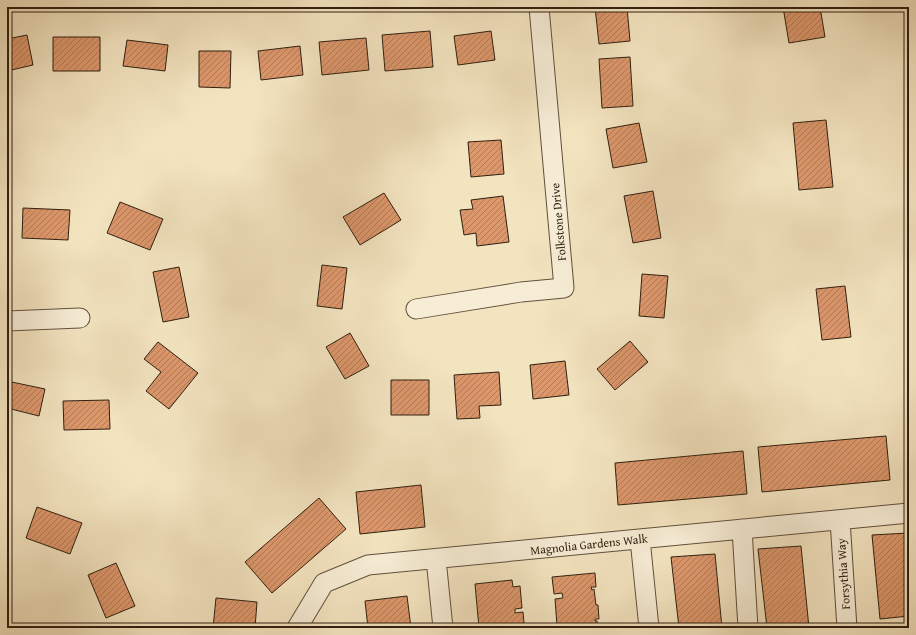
<svg xmlns="http://www.w3.org/2000/svg" width="916" height="635" font-family="'Gentium Book Plus',serif">
<defs>
<pattern id="building-hatch" width="6" height="6" patternUnits="userSpaceOnUse"><rect width="6" height="6" fill="#dc976b"/><path d="M-1 1l2-2M0 6l6-6M5 7l2-2" fill="none" stroke="#b37b57"/></pattern>
</defs>
<rect width="100%" height="100%" fill="#f3e4c0"/>
<filter id="stains"><feTurbulence type="fractalNoise" baseFrequency=".005" numOctaves="4"/><feColorMatrix values="0 0 0 0 .2 0 0 0 0 .09 0 0 0 0 .02 0 0 0 .5 -.17"/></filter>
<radialGradient id="worn" r=".72"><stop offset=".6" stop-color="#630" stop-opacity="0"/><stop offset="1" stop-color="#630" stop-opacity=".3"/></radialGradient>
<!-- building -->
<path fill="url(#building-hatch)" stroke="#301f10" d="M595 7H627L630 41 599 44Z
M783 7H820L825 37 789 43Z
M430 31 433 67 385 71 382 35Z
M491 31 495 60 458 65 454 36Z
M27 35 33 65 7 71V39Z
M53 37H100V71H53Z
M366 38 369 70 322 75 319 42Z
M127 40 168 45 165 71 123 66Z
M300 46 303 75 261 80 258 51Z
M199 51H231L230 88 199 87Z
M630 57 633 106 602 108 599 59Z
M826 120 833 187 799 190 793 123Z
M639 123 647 162 613 168 606 129Z
M501 140 504 174 471 177 468 142Z
M653 191 661 238 633 243 624 196Z
M384 193 401 220 360 245 343 217Z
M503 196 509 242 477 246 476 233 464 235 460 210 473 209 471 200Z
M120 202 163 219 150 250 107 233Z
M23 208 70 210 68 240 22 238Z
M322 265 347 268 342 309 317 306Z
M179 267 189 317 163 322 153 272Z
M642 274 668 276 664 318 639 316Z
M845 286 851 337 822 340 816 289Z
M350 333 369 366 345 379 326 347Z
M630 341 648 362 615 390 597 369Z
M158 342 198 373 169 409 146 391 161 372 144 359Z
M565 361 569 395 533 399 530 365Z
M499 372 501 405 479 406 480 418 457 419 454 375Z
M391 380H429V415H391Z
M7 381 45 389 39 416 7 408Z
M109 400 110 429 64 430 63 401Z
M886 436 890 480 762 492 758 447Z
M743 451 747 494 618 505 615 463Z
M421 485 425 527 360 534 356 492Z
M319 498 346 529 272 593 245 562Z
M37 507 82 523 70 554 26 538Z
M909 533V616L880 619 872 535Z
M801 546 809 628H767L758 549Z
M715 554 722 628H679L671 557Z
M116 563 135 606 106 618 88 575Z
M595 573 596 587H591L592 590 594 589 596 605H598L599 619H595V621H597L598 628H566V625L557 626 555 599 563 598 562 593 554 594 552 577Z
M512 580 513 587 520 586 522 608 515 609V613L523 612 524 623 517 624V628H479L475 584Z
M407 596 411 628H368L365 601Z
M216 598 257 602 255 628H213Z"/>
<g fill="none" stroke-linecap="round" stroke-linejoin="round">
<defs>
<path id="minor" d="M416 309 521 292 564 288 539 7
M7 321 80 318
M840 520 847 628
M742 529 748 628
M640 539 649 628
M436 559 443 628
M297 628 324 583 368 565 909 513"/>
</defs>
<!-- minor casing -->
<use href="#minor" stroke="#61503c" stroke-width="21"/>
<!-- minor -->
<use href="#minor" stroke="#f7edd6" stroke-width="19"/>
</g>
<g text-anchor="middle" dominant-baseline="central" stroke-width="3" stroke-linejoin="round" paint-order="stroke">
<!-- street labels -->
<g font-size="12" fill="#301f10" stroke="#f7edd6">
<text transform="translate(558 222) rotate(-95)">Folkstone Drive</text>
<text transform="translate(589 544) rotate(-6)">Magnolia Gardens Walk</text>
<text transform="translate(843 574) rotate(-94)">Forsythia Way</text>
</g>
</g>
<!-- margin -->
<rect width="916" height="635" fill="none" stroke="#f3e4c0" stroke-width="24"/>
<rect x="8" y="8" width="900" height="619" fill="none" stroke="#301f10" stroke-width="2"/>
<rect x="12" y="12" width="892" height="611" fill="none" stroke="#301f10"/>
<rect width="100%" height="100%" filter="url(#stains)"/>
<rect width="100%" height="100%" fill="url(#worn)"/>
</svg>
